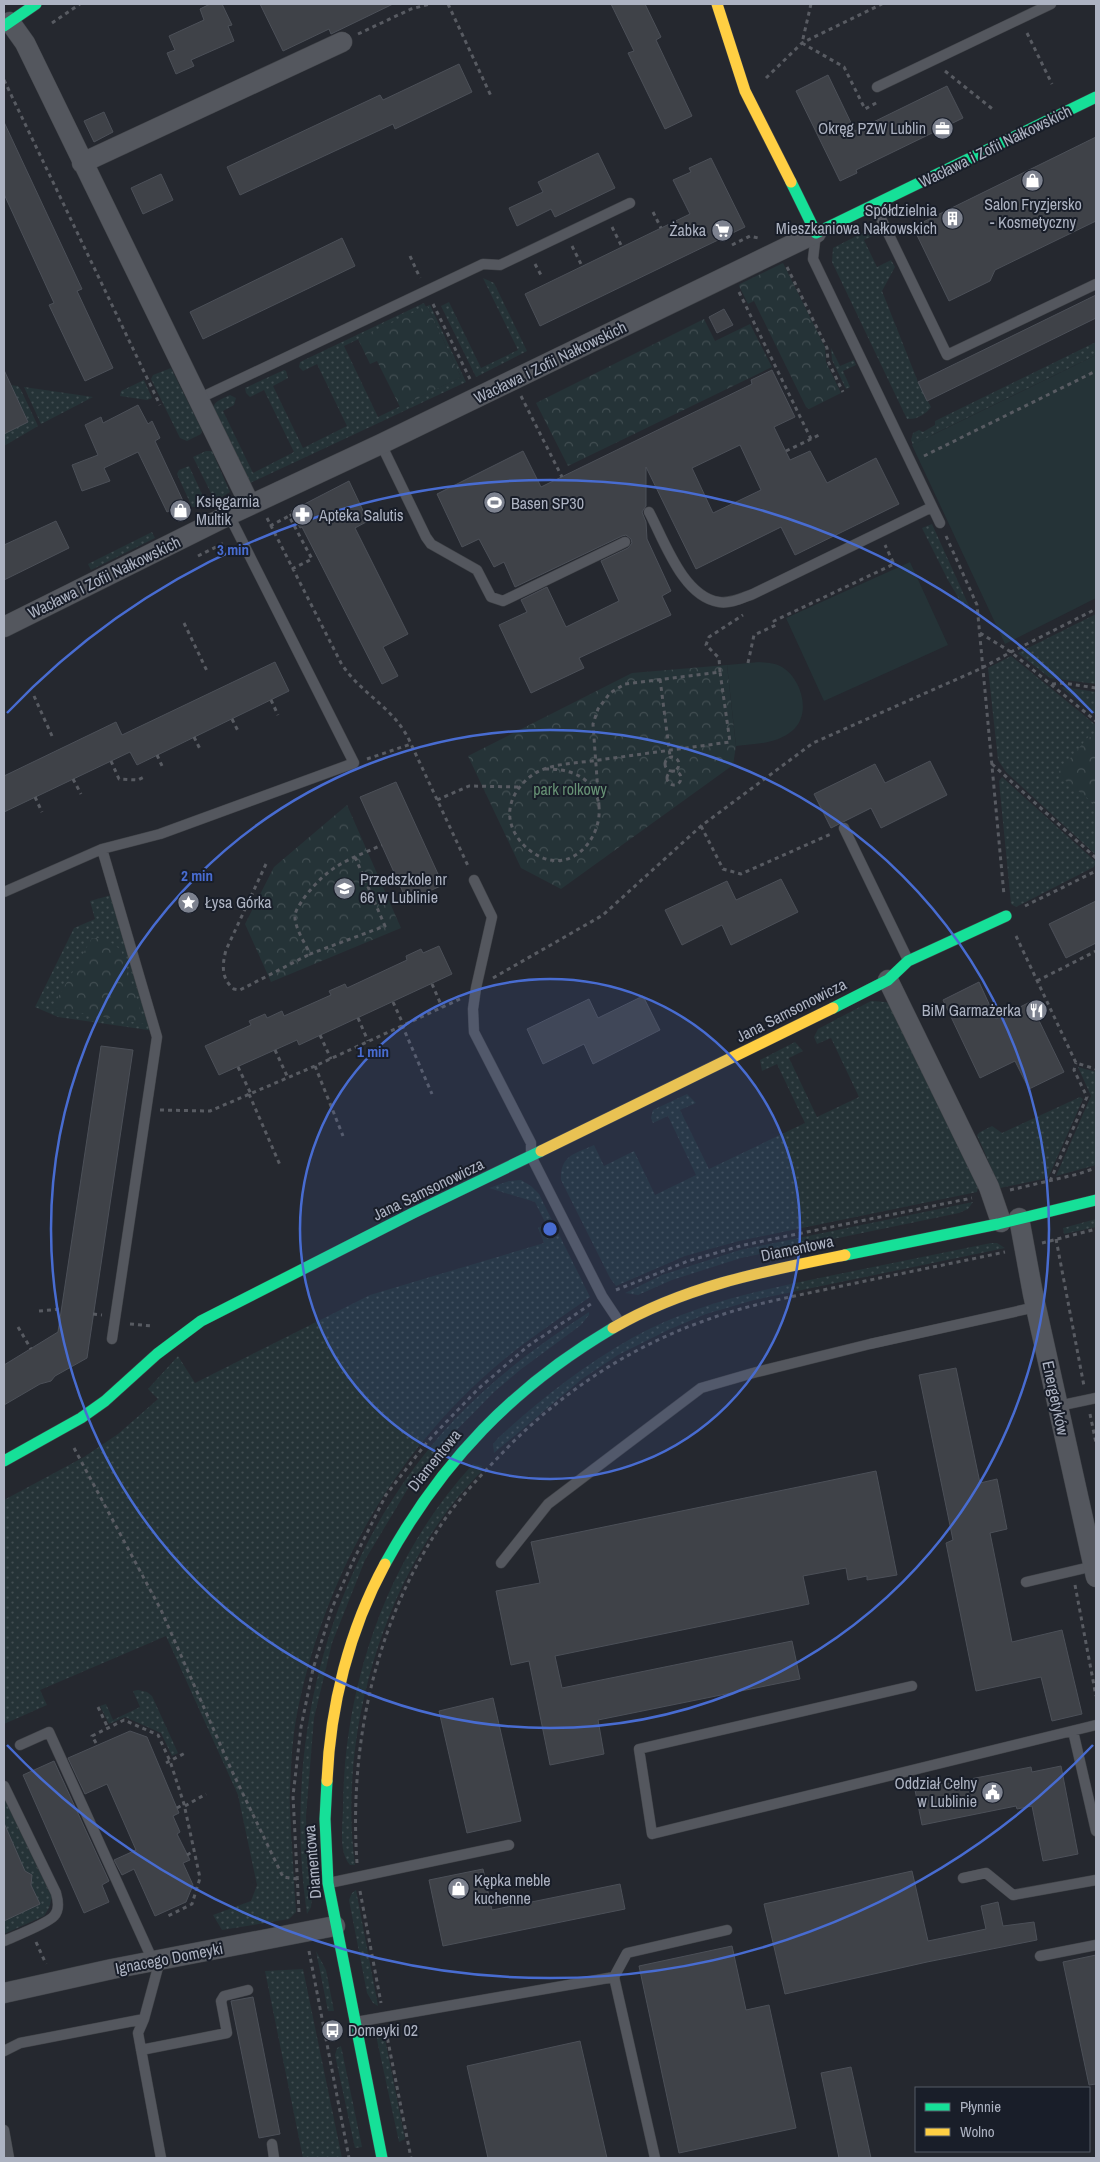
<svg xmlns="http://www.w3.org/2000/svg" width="1100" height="2162" font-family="'Archivo Narrow',sans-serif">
<defs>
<pattern id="grass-dots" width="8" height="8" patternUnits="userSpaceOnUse" patternTransform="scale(1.25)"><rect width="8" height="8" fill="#253337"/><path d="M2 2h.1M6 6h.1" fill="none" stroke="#424e52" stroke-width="1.8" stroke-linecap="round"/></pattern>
<pattern id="park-crowns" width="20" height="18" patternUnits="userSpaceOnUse" patternTransform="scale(1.25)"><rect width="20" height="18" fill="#253337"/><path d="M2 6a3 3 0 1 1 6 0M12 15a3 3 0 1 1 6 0" fill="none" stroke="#424e52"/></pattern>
</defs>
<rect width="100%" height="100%" fill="#25282f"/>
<!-- grass -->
<path fill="url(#grass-dots)" d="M872 228 877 229 878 233 864 240 877 267 891 260 895 267 882 291 918 382 931 407C926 414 916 420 907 419L832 262 833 248Z
M483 278 494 283 527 351 476 377 441 306 449 302 481 368 518 350Z
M424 303 426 307 344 346 378 417 461 377 427 306 430 305 466 382 250 483 213 410C213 401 222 399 230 395L236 398 234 405 223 411 253 473 294 452 264 390 250 397 246 393 245 388 284 370 286 371 288 378 273 386 303 448 347 426 317 364 303 371 299 367 300 362Z
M1096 342V355L932 435 917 455 911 440 913 433 919 430 923 432 935 425V421Z
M831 348 840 366 854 360 856 365 843 371 850 387 846 389 832 360Z
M171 368 202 430 201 434 187 441 180 438 151 379 153 375Z
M144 380 152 398 147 400 120 396 121 391Z
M10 385 18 386 21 390 38 426 4 446V434L28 421 15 394 4 399V388Z
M24 387 93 397 41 424Z
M206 451H212L230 492 215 501 193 457Z
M189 466 207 505 202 507H192L177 474 179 470Z
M932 524 969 606 965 609 948 580 922 528Z
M152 532 155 538 91 570 88 564Z
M1096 614V684L1050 678 1018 653Z
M1011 656 1096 725V855L1006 772 998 760 988 668Z
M1063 687 1096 692V715L1062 688Z
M1002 777 1096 862 1094 867 1016 907 1011 904 999 781Z
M115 894 155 1031 58 1017 35 1007 74 928 95 919 90 901Z
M871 1001 886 1002 896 1011 978 1187 977 1192 739 1241 685 1256 616 1286 610 1278 561 1180C560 1155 575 1154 594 1145L604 1166 634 1151 655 1195 696 1175 668 1116 653 1123 651 1118 653 1110 687 1094 696 1103 680 1110 709 1169 805 1123 777 1064 762 1071 760 1060 795 1042 803 1051 789 1058 817 1117 859 1097 831 1038 817 1044 814 1037 818 1029Z
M1078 1067 1096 1072V1165L1056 1176 1091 1096Z
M1080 1097 1083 1099 1048 1178 1000 1188 977 1135 980 1132 992 1126 1002 1133Z
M521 1180 531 1186 539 1194 590 1297C555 1322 519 1345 487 1374 386 1464 321 1587 296 1719 292 1742 291 1767 290 1791 289 1804 291 1819 291 1832 293 1859 294 1885 296 1912L289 1919 222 1930 213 1915 251 1901 257 1885 238 1795 166 1636 40 1690 47 1705 4 1724V1500L84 1457 118 1434 158 1399 148 1389 178 1356 195 1383 370 1295 544 1243 538 1228 546 1224 535 1202 489 1188 509 1181Z
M973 1202 968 1209 959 1213 741 1258 672 1280 638 1295 625 1293 662 1275 740 1250Z
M1096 1219V1227L1064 1234 1063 1228Z
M991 1243H997L1005 1248 754 1300 706 1314 668 1330 618 1355 582 1379 494 1453 493 1444 499 1437C540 1400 582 1366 632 1338 693 1304 761 1290 829 1276 883 1265 937 1254 991 1243Z
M589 1312V1315L581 1325 520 1370 494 1392 442 1445 407 1490 365 1560 332 1643 314 1718 306 1816 307 1863 312 1898 311 1907 307 1914C281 1739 331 1551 454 1420 494 1378 539 1344 589 1312Z
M473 1464 482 1466 481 1472C386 1566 337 1734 355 1865H350C338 1852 343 1824 343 1807 344 1683 388 1556 473 1464Z
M138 1690 147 1692 152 1696 178 1753 172 1756 161 1733 125 1717 109 1724 100 1706 106 1704 113 1720 140 1707 133 1691Z
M4 1798 52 1897 49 1908 44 1916 4 1934Z
M356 1890 378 2006 373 2003 367 1993 349 1900 352 1893Z
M316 1951 326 1970 334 2011H328Z
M303 1969 342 2158H303L265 1971Z
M383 2029 405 2139 399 2142 377 2040 378 2034Z
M341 2046 362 2147 355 2148 335 2055 337 2048Z"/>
<!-- park -->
<path fill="url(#park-crowns)" d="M783 263 825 347 826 362 841 393 809 409 806 407 754 301 748 304 739 286 740 284Z
M427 306 461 377 400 407 377 361 370 364 358 339Z
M704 319 715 341 750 324 772 367 568 466 536 403Z
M727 665 736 746 733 765 561 889 521 868 468 756 632 673Z
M1089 736 1096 742V805L1057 774Z
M347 805 401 928 271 982 245 924 274 867Z
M92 938H105L121 950 145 1024 52 1008Z"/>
<!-- garden -->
<path fill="#253337" d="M1096 355V598L1005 644 912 445Z
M910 562 948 645 824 701 786 618Z
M759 662C767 663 775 663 782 667 802 679 812 715 792 731 776 744 755 744 736 746L727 665Z"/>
<!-- building -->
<path fill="#3f4248" stroke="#4c5058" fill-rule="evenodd" d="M210 4H222L232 25 228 26 234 41 191 60 194 66 176 74 167 53 175 50 169 36 204 20 200 9Z
M260 4H393L331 34 329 29 283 51Z
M611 4H645L661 37 656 40 692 116 665 129 628 53 634 51Z
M459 64 472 92 395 129 393 124 240 195 227 167 380 95 383 100Z
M828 75 855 131 947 86 963 118 856 170 857 173 840 181 796 91Z
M104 112 113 132 94 142 84 121Z
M4 122 82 289 77 291 113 368 85 381 49 305 54 303 4 194Z
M1096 137V221L995 270 990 281 949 301 913 227Z
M598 153 615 188 555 217 551 209 517 226 509 208 543 192 538 182Z
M711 158 745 227 540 326 525 294 690 214 673 180 691 172 689 168Z
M161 174 173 200 143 214 131 188Z
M342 238 355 266 203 339 190 312Z
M1096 295V318L927 401 918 382Z
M724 309 733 325 717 333 709 317Z
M4 370 28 422 4 434Z
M772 370 795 417 774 427 790 460 810 451 827 483 876 458 899 504 795 555 781 527 696 569 646 467V506L642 512 646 522 647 539 671 591 662 596 671 615 579 658 584 668 531 693 499 625 527 612 521 600 547 587 566 627 619 601 601 561 628 548 632 543 631 539 626 535 622 536 515 587 504 562 494 567 479 539 462 547 437 494 523 451 541 487 752 384 751 380ZM740 445 761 490 713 513 692 468Z
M138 405 148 424 152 421 160 438 155 441 184 503 167 512 138 452 104 468 110 481 82 491 72 465 98 455 85 425 101 417 103 423Z
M349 481 368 521 355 528 408 634 383 647 398 676 382 684 302 527 300 528 291 511Z
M56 521 69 548 4 580V545Z
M275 662 289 691 137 765 130 752 4 812V776L116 722 122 735Z
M930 761 947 795 881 828 871 808 831 828 814 794 875 764 885 783Z
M396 782 443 885 407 901 360 797Z
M781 879 798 912 731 945 722 925 682 945 665 910 727 881 736 900Z
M1096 901V943L1066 958 1049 924Z
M439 946 452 974 299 1045 297 1040 219 1075 205 1046 251 1025 249 1021 265 1014 267 1018 282 1011 284 1016 331 995 329 991 345 984 347 988 407 960 406 956 421 949 423 953Z
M979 982 996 1019 1030 1002 1064 1072 1029 1089 1015 1061 980 1078 943 1000Z
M643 996 660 1030 593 1064 584 1044 543 1064 527 1029 589 999 598 1018Z
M101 1046 133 1050 87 1358 55 1376 51 1381 40 1384 4 1405V1365L58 1332Z
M956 1368 980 1483 997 1479 1007 1529 990 1533 1012 1642 1062 1630 1082 1714 1052 1721 1041 1677 976 1691 946 1543 953 1540 919 1375Z
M876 1471 897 1575 867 1580V1576L848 1580 846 1568 803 1576 809 1604 555 1656 562 1688 792 1641 800 1679 598 1720 604 1754 550 1765 529 1661 511 1665 496 1591 540 1583 531 1542Z
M493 1698 521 1821 467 1833 439 1711Z
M130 1731 147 1737 179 1813 173 1816 180 1832 177 1834 190 1860 183 1863 193 1885 186 1902 155 1916 134 1869 122 1875 114 1860 136 1850 107 1784 85 1794 68 1758Z
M54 1761 109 1881 102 1885 109 1902 84 1913 23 1775Z
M1061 1766 1078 1854 1043 1861 1032 1806 1017 1809 1016 1806 922 1825 915 1790 1031 1767 1032 1772Z
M4 1823 25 1871 32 1875 31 1885 40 1904 4 1921Z
M483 1869 492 1910 620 1884 625 1909 443 1946 429 1880Z
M912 1871 928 1941 986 1929 981 1906 998 1902 1003 1926 1034 1922 1037 1940 927 1962 785 1994 764 1904Z
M732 1946 746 2010 769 2005 796 2128 679 2153 639 1966Z
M1096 1955V2084L1089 2085 1063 1962Z
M253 1997 280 2134 259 2138 231 2001Z
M580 2041 607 2158H488L467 2066Z
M851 2067 871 2158H839L821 2073Z"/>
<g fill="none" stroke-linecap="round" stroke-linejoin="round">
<defs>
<path id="lane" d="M877 87 1051 4
M875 206 947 355 1096 284
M816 233 813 259 940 523
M198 399 483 264 500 265 630 203
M381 444 426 537 431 544 477 570 491 597 503 601 625 542
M649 512C664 540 683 597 719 602 730 604 742 598 753 594L932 507
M844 828 908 960
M102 849 157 1037 112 1339
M474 880 492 917 476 988 473 1009 474 1032 531 1143V1156L602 1296 620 1323
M4 892 102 849 160 834 354 763 229 515
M1058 1406 1096 1398
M501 1563 548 1504 701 1388 753 1373 870 1344 1036 1307
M1026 1582 1094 1566
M912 1686 639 1749 652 1834 1096 1725
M1073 1731 1096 1831
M20 1745 49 1732 153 1961
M4 1786 56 1893C58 1900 60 1910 54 1916 47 1924 15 1936 4 1941
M963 1878 986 1873 1013 1895 1096 1880
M329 1883 509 1845
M1040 1956 1096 1945
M160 1960 144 2019 138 2033 161 2158
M614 1977 627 1953 727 1930
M356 2022 614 1977 655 2158
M141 2050 227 2033 221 2001 224 1996 248 1990
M4 2051 20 2043 144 2019
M4 2130 9 2158
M272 2144 274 2158"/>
<path id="street" d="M10 22 25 43 250 505
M82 163 342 42
M4 627 229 515 381 444 816 233
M888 980 989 1187 1001 1222
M1019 1218 1033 1294 1096 1577
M4 1993 112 1969 335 1926"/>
<path id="fast" d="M4 26 36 4
M791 182 816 233 1096 97
M833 1008 888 980 908 961 1006 916
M845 1255 998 1224 1096 1200
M4 1461 81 1418 105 1401 157 1354 201 1321 413 1213 541 1151
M385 1564C441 1462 513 1387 613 1328
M327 1781 325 1819 328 1883 382 2158"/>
<path id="slow" d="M717 4 745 91 791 182
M541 1151 833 1008
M613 1328C685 1286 765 1271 845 1255
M327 1781C330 1707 349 1630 385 1564"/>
</defs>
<!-- lane casing -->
<use href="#lane" stroke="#404348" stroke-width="11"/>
<!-- street casing -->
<use href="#street" stroke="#404348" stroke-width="21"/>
<!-- fast casing -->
<use href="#fast" stroke="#404348" stroke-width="12"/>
<!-- slow casing -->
<use href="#slow" stroke="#404348" stroke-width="12"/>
<!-- path -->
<path stroke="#585b62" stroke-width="3" stroke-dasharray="4 4" stroke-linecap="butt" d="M448 4 491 96
M811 4 802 43 844 67 865 109 878 102
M52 23 80 4
M1027 33 1052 84
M358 34 411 9 430 4
M945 71 995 111
M766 78 802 43 882 4
M4 80 160 405
M653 212 661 228
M612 227 622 247
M732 245 750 236 758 238
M572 246 582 266
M410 256 420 278
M535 264 542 277
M787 267 827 348 828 361 843 392
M739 292 811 439 821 434
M433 304 470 379
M521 396 562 477
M786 451 811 439
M924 456 1096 371
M267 518 341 663C361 695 395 707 411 744
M270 526 289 516
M946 536 977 605 1004 895
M198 556 226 542
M292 569 312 559 289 516 293 514
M184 623 207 671
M980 633 1011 652 1096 721
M748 663 754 635 776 625 774 621 894 564 885 545
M720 672 719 658 706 645 709 637 743 615
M660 679 670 756
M1052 684 1063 683 1096 688
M34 696 52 736
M271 700 278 715
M232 719 239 733
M194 737 201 751
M157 755 163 768
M665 764a7 7 0 1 1 14 0a7 7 0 1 1-14 0Z
M367 759 411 744 469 868
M111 761 119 779 138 780 144 777
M992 764 1096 858
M545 769C643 767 590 900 528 849 516 839 508 824 510 809 512 793 525 778 539 771 557 763 580 763 599 760 642 754 686 748 730 742L720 672 625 684 610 693 598 709 593 724 599 806
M667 778a7 7 0 1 1 14 0a7 7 0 1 1-14 0Z
M73 779 81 794
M35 797 42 812
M437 800 469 786 520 787
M701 826 723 869 741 874 831 834
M355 857 385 926 310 954C305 943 294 927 295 915 296 909 301 903 304 898 329 865 346 861 382 845
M266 864 226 950C222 965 221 979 234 989L240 990 310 954
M1025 906 1096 871
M1016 936 1076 1063 1096 1069
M493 978 603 915 701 826 813 743 982 668 1011 652 1096 609
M1037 981 1096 951
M432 984 442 1007
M393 1002 403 1024
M358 1018 368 1041
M402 1025 432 1094
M320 1035 331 1059
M275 1050 288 1078
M315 1066 343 1136
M238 1067 251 1094
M249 1094 280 1165
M160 1110 210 1111 315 1066 460 999
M1050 1181 1087 1097 1074 1070 1076 1063
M1010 1190 1078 1174 1096 1168
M1056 1239 1084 1386
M1042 1243 1096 1229
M616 1290 688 1261 744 1245 972 1198
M39 1311 61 1309
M93 1314 102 1315
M130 1324 153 1326
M18 1327 31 1349
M1090 1414 1096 1443
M74 1448 161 1610 231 1769 283 1877 297 1879
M1075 1585 1096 1696
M98 1707 108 1728
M96 1743 92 1736 124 1720 158 1735 170 1761 184 1804 200 1878 192 1904 166 1917
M166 1763 187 1752
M185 1806 206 1794
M177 1808 184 1804
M187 1855 194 1851
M357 1863C349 1748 374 1628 437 1531 458 1498 485 1471 512 1443 566 1390 629 1348 701 1322 745 1305 791 1297 837 1287 893 1275 949 1264 1005 1252
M360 1891 381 2003
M299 1912 293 1796 301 1727 313 1669 332 1608 355 1557 386 1495 428 1441 478 1389 528 1346 591 1304
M36 1942 46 1964
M309 1951 349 2158
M386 2031 411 2158"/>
<!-- lane -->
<use href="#lane" stroke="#54575e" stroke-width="10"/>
<!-- street -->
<use href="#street" stroke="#54575e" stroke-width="20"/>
<!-- fast -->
<use href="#fast" stroke="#16e098" stroke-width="11"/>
<!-- slow -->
<use href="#slow" stroke="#ffcf43" stroke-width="11"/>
</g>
<!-- distance rings -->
<circle cx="550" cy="1229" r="250" fill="#486cd1" fill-opacity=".12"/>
<g fill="none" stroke="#486cd1" stroke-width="2.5">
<circle cx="550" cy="1229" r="250"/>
<circle cx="550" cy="1229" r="499"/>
<path d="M1093 1745A749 749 0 0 1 7 1745M7 713A749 749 0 0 1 1093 713"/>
</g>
<!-- icons -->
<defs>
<symbol id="office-disc" viewBox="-11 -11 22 22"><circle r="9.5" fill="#7d828f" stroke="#191e29"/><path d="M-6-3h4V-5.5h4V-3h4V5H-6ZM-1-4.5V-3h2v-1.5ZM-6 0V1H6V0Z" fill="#fff"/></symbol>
<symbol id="shop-disc" viewBox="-11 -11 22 22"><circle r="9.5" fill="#7d828f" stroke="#191e29"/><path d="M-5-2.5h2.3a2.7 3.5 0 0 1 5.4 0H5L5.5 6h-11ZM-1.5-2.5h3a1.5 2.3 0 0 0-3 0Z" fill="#fff"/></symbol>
<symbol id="building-disc" viewBox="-11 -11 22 22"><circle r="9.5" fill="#7d828f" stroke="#191e29"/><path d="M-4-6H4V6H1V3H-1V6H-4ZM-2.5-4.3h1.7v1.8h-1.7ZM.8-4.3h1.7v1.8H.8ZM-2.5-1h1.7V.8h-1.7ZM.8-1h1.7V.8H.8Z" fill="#fff"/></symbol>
<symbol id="supermarket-disc" viewBox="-11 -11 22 22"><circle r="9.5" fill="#7d828f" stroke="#191e29"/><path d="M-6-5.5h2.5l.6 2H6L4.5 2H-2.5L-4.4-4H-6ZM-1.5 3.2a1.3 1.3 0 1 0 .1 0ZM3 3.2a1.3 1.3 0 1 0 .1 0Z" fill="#fff"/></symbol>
<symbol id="stadium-disc" viewBox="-11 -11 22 22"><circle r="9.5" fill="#7d828f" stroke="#191e29"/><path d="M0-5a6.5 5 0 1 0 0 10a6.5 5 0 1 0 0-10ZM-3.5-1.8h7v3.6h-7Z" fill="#fff"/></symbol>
<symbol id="pharmacy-disc" viewBox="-11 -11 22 22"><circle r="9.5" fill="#7d828f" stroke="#191e29"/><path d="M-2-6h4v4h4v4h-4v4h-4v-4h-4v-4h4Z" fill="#fff"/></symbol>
<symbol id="school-disc" viewBox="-11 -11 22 22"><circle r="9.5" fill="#7d828f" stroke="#191e29"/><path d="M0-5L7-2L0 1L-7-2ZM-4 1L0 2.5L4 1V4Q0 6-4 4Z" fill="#fff"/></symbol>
<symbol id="sight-disc" viewBox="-11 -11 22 22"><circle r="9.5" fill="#7d828f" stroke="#191e29"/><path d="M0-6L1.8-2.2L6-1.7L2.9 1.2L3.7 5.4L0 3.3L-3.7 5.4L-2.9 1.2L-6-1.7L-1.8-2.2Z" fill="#fff"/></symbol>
<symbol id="restaurant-disc" viewBox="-11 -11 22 22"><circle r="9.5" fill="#7d828f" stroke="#191e29"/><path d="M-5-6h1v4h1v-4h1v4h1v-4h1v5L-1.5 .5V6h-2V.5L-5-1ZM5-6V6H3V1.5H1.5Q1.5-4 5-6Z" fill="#fff"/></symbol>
<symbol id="civic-disc" viewBox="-11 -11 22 22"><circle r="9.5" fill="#7d828f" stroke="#191e29"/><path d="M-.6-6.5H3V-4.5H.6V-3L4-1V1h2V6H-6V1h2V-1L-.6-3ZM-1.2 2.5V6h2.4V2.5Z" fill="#fff"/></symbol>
<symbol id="bus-disc" viewBox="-11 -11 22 22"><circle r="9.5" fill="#7d828f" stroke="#191e29"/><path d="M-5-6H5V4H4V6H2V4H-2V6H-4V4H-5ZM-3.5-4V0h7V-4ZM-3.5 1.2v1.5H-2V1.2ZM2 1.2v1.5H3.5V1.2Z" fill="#fff"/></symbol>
</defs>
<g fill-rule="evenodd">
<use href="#office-disc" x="930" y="116" width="25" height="25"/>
<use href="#shop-disc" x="1020" y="168" width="25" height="25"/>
<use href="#building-disc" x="940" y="206" width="25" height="25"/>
<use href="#supermarket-disc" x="710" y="218" width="25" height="25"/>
<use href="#stadium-disc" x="482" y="490" width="25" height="25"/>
<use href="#shop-disc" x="168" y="498" width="25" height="25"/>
<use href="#pharmacy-disc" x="290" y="502" width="25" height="25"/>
<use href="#school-disc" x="332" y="876" width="25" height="25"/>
<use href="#sight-disc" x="176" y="890" width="25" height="25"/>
<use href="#restaurant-disc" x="1024" y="998" width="25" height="25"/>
<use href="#civic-disc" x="980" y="1780" width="25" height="25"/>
<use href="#shop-disc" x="446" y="1876" width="25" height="25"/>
<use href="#bus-disc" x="320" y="2018" width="25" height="25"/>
</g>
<g text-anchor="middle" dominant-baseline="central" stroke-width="4" stroke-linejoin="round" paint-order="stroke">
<!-- poi labels -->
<g font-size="16" fill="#adb3c2" stroke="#191e29" text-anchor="start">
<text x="926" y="128" text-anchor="end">Okręg PZW Lublin</text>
<text x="1033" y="204" text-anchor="middle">Salon Fryzjersko<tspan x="1033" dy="18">- Kosmetyczny</tspan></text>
<text x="937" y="210" text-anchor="end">Spółdzielnia<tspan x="937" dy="18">Mieszkaniowa Nałkowskich</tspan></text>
<text x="706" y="230" text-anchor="end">Żabka</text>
<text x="196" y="501">Księgarnia<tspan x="196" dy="18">Multik</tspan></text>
<text x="511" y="503">Basen SP30</text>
<text x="319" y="515">Apteka Salutis</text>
<text x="360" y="879">Przedszkole nr<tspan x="360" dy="18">66 w Lublinie</tspan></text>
<text x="205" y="902">Łysa Górka</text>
<text x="1021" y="1010" text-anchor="end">BiM Garmażerka</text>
<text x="977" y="1783" text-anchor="end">Oddział Celny<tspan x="977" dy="18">w Lublinie</tspan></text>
<text x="474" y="1880">Kępka meble<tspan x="474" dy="18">kuchenne</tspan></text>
<text x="348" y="2030">Domeyki 02</text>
</g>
<!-- street labels -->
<g font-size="16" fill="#adb3c2" stroke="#191e29">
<text transform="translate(995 146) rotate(-26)">Wacława i Zofii Nałkowskich</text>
<text transform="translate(550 362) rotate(-26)">Wacława i Zofii Nałkowskich</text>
<text transform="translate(104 577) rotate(-26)">Wacława i Zofii Nałkowskich</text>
<text transform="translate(791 1010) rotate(-27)">Jana Samsonowicza</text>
<text transform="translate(428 1189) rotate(-26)">Jana Samsonowicza</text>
<text transform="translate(797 1248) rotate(-12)">Diamentowa</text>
<text transform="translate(1056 1398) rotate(78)">Energetyków</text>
<text transform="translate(434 1460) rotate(-51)">Diamentowa</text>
<text transform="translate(312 1862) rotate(-95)">Diamentowa</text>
<text transform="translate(169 1958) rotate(-11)">Ignacego Domeyki</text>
</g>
<!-- park labels -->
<g font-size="16" fill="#669174" stroke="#191e29">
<text x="570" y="789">park rolkowy</text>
</g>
</g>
<circle cx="550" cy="1229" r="8" fill="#486cd1" stroke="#191e29" stroke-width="2.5"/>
<g font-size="15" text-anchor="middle" font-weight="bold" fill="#486cd1" stroke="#191e29" stroke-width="4" stroke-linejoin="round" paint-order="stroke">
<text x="233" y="555">3 min</text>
<text x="197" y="881">2 min</text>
<text x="373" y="1057">1 min</text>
</g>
<!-- border -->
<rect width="1100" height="2162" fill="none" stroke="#adb3c2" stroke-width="10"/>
<!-- legend -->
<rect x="915" y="2087" width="175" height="65" fill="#191e29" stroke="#545a66"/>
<rect x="925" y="2103" width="25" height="8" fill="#16e098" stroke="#545a66"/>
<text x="960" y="2112" font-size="15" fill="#adb3c2">Płynnie</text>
<rect x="925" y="2128" width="25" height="8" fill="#ffcf43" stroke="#545a66"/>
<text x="960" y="2137" font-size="15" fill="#adb3c2">Wolno</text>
</svg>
